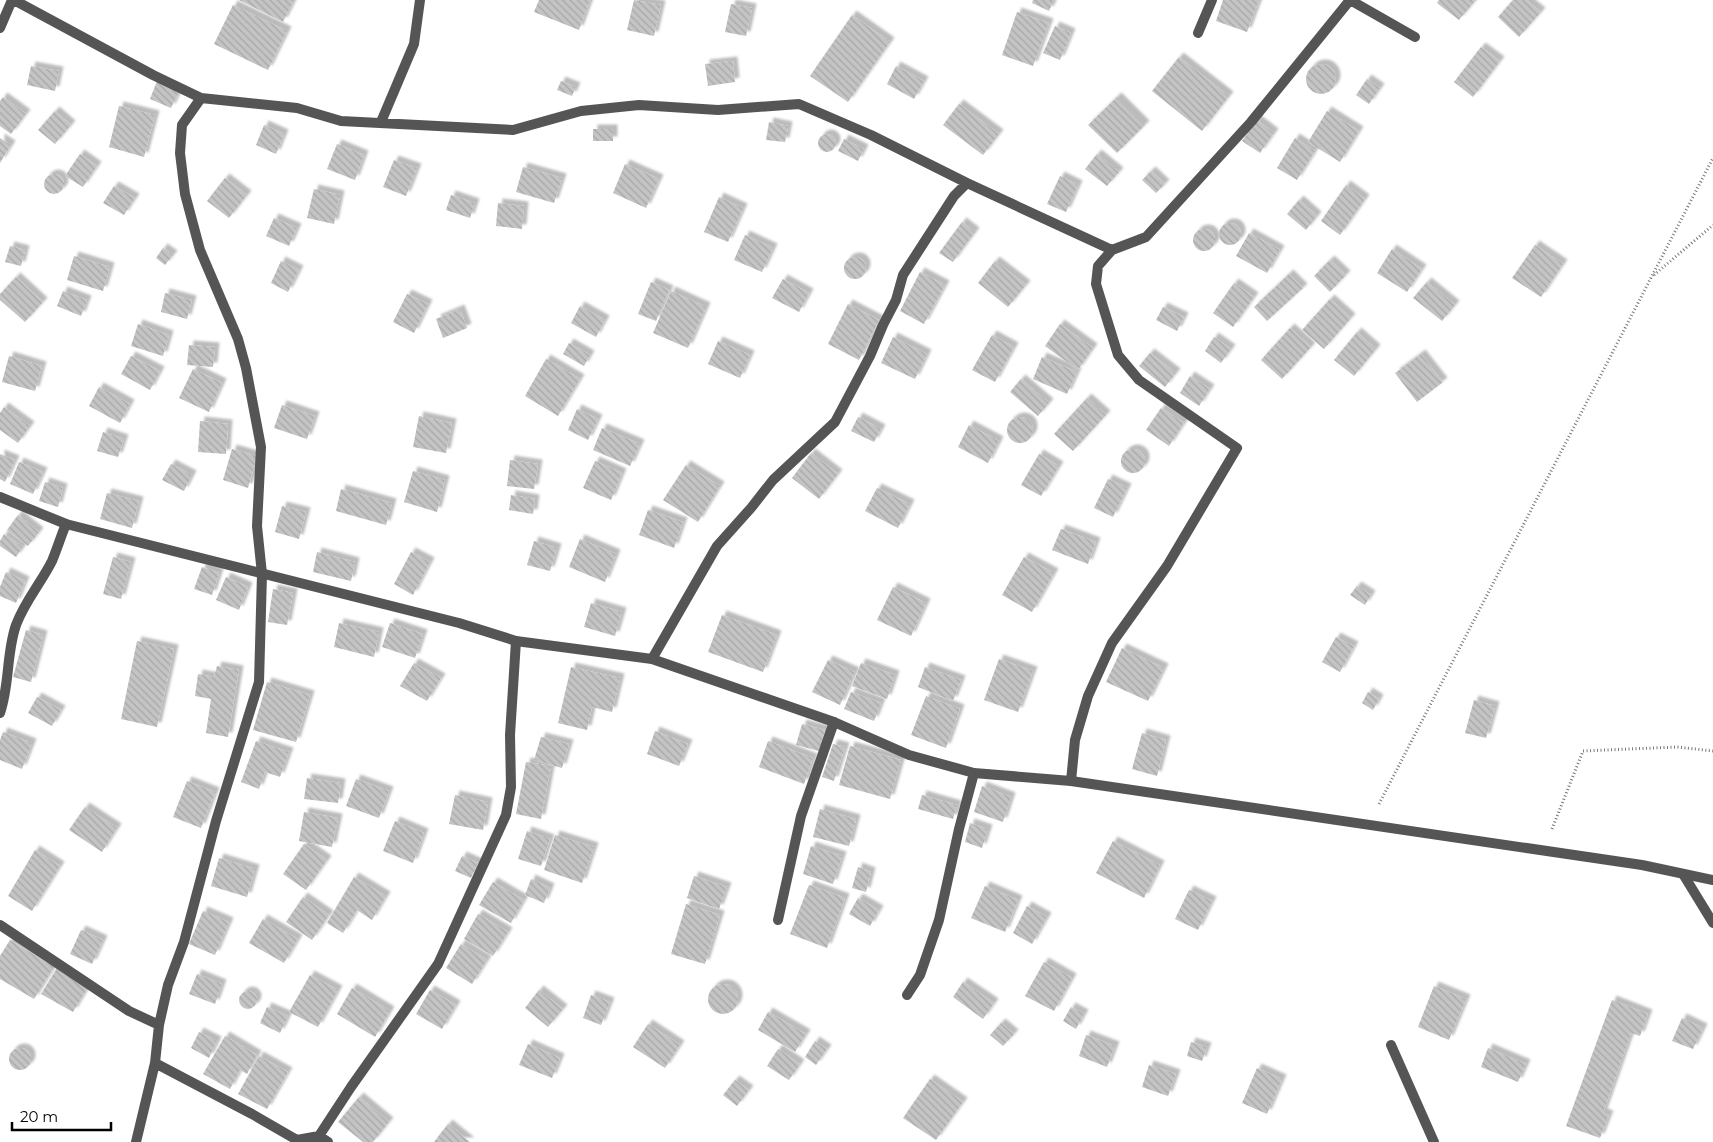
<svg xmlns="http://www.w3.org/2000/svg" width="1713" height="1142" font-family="Montserrat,sans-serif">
<defs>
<pattern id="building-back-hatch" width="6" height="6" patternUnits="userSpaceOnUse" patternTransform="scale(1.25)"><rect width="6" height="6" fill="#c4c4c4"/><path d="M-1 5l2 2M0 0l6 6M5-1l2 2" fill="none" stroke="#a7a7a7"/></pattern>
<filter id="shadow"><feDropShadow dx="4.5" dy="-4.5" stdDeviation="1" flood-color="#0004"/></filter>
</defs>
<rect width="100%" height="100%" fill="#fff"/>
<!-- building -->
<path fill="url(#building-back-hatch)" filter="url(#shadow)" d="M239 0H294L283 22Z
M539 0H590L579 30 534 12Z
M634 0 661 5 654 36 627 30Z
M1033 0H1054L1049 11 1032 3Z
M1223 0H1259L1247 32 1216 21Z
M1439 0H1472L1474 2 1459 20 1437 3Z
M1513 0H1526L1541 12 1519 37 1498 17Z
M731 4 752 8 746 36 725 32Z
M233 5 287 31 268 70 214 44Z
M1017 12 1049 23 1033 66 1002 55Z
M852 15 890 42 848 102 810 76Z
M1055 26 1071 33 1060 60 1043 53Z
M1481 47 1500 61 1473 97 1454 82Z
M1179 57 1229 96 1202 131 1152 91Z
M733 61 735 82 708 86 705 64Z
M1306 79a15 15 0 1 1 30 0a15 15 0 1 1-30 0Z
M31 66 59 71 55 91 27 85Z
M896 66 924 81 914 99 887 84Z
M1367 79 1380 88 1369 104 1356 95Z
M157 81 179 91 171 108 150 99Z
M561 81 576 87 572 96 557 90Z
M3 97 26 114 11 134 0 126V101Z
M1117 97 1145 125 1117 153 1088 125Z
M959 104 999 134 983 155 943 125Z
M119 106 155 115 144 157 109 147Z
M55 111 71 125 55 144 38 130Z
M1327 111 1359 131 1340 162 1308 142Z
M1257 120 1274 133 1260 153 1242 141Z
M769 122 788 126 785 142 766 140Z
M264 125 284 134 276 154 256 145Z
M593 129H613V141H593Z
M818 143a9 9 0 1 1 18 0a9 9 0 1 1-18 0Z
M0 138 11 145 0 163Z
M1295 138 1315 151 1297 180 1277 168Z
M844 139 864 149 858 161 838 151Z
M337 144 364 155 355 180 327 169Z
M80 154 97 166 83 187 65 176Z
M1097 154 1119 172 1107 186 1085 169Z
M394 160 417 168 406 196 383 187Z
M625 164 659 179 646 208 613 193Z
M523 167 562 178 554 203 516 192Z
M1151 171 1165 184 1156 193 1142 180Z
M44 184a10 10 0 1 1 20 0a10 10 0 1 1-20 0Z
M1060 176 1078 185 1066 212 1047 204Z
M225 178 247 195 229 218 207 201Z
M1346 185 1365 199 1340 235 1321 221Z
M114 186 135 198 124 215 103 203Z
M314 189 340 195 334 224 307 218Z
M451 195 475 203 470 218 446 210Z
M719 197 743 208 728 242 704 232Z
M1299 200 1317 216 1306 230 1287 214Z
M498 203 524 206 522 229 496 226Z
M274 218 297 228 289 246 266 236Z
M962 222 975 232 953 262 939 253Z
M1219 234a11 11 0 1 1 22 0a11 11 0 1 1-22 0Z
M1193 240a11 11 0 1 1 22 0a11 11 0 1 1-22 0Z
M1249 233 1280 250 1267 273 1236 256Z
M745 235 773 248 762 272 734 260Z
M1535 245 1563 264 1541 297 1512 278Z
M10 246 25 250 21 266 5 262Z
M163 248 173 255 165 265 156 258Z
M1392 249 1422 269 1407 292 1377 273Z
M74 256 110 267 103 291 67 280Z
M844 268a11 11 0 1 1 22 0a11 11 0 1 1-22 0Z
M1330 260 1346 275 1330 292 1314 276Z
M281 261 299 270 288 292 271 283Z
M995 261 1026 285 1008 307 978 283Z
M920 272 945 285 924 324 900 311Z
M1289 274 1303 288 1267 321 1254 307Z
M16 277 43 302 25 322 0 300V294Z
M783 279 809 293 799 312 772 298Z
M651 282 669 290 656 321 638 314Z
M1427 282 1455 305 1442 321 1413 298Z
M1234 283 1254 297 1233 327 1213 313Z
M63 291 87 300 81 316 57 306Z
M671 291 706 307 688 348 653 333Z
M165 293 192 300 187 319 161 312Z
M407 294 428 304 414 333 393 322Z
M1330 299 1351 318 1324 349 1302 330Z
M848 304 879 320 859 360 828 344Z
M580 306 605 320 596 337 571 323Z
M1163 307 1184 317 1177 331 1156 320Z
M460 309 467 328 443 338 436 319Z
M138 324 169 335 163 356 131 346Z
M1060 324 1093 348 1078 370 1045 346Z
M1290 328 1311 347 1282 379 1261 360Z
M1357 332 1376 349 1354 376 1334 360Z
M992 335 1014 347 995 382 972 370Z
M893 337 927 354 915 379 881 363Z
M1214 337 1231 349 1221 363 1205 351Z
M718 341 750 355 740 378 708 364Z
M569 343 590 355 584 366 563 354Z
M189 345 215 347 213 367 187 365Z
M1150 353 1176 373 1165 387 1139 366Z
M1421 354 1443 382 1417 402 1395 373Z
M9 356 42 366 35 391 2 382Z
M131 356 160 371 150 390 121 374Z
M1042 357 1077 372 1067 394 1033 379Z
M546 359 580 379 558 416 525 396Z
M193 369 222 383 209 412 179 398Z
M1190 376 1210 389 1199 406 1180 393Z
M1021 379 1049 403 1038 416 1010 392Z
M99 387 130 404 120 423 89 406Z
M1087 398 1106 415 1073 451 1054 434Z
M282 405 315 416 307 439 274 428Z
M4 407 30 426 18 443 0 430V413Z
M1161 408 1184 423 1169 446 1146 430Z
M577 409 598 419 588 440 568 430Z
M419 416 452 423 446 453 413 447Z
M1007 430a13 13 0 1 1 26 0a13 13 0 1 1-26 0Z
M858 417 881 429 874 442 851 431Z
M200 421 228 424 226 454 198 452Z
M969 425 999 441 988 463 958 447Z
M602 428 640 444 630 466 593 450Z
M103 432 124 439 118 457 97 451Z
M232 449 257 456 248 488 223 480Z
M1121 461a12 12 0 1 1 24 0a12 12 0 1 1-24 0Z
M811 453 838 474 819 499 792 478Z
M0 454 15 460 5 482 0 479Z
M1039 454 1059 466 1041 496 1021 485Z
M510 460 538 464 534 489 507 486Z
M595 461 622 473 611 500 583 488Z
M19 462 43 472 33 494 10 484Z
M171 464 192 475 184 491 162 480Z
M686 465 720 486 698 522 663 500Z
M413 471 445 480 437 512 404 502Z
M1108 479 1127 488 1113 517 1094 508Z
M45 482 63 488 58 507 39 501Z
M877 488 910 504 898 528 865 511Z
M341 489 392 503 386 525 336 511Z
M107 493 139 501 132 528 100 519Z
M511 495 535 499 533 514 509 510Z
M282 506 306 512 299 539 275 532Z
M648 510 683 522 674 548 639 535Z
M18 515 39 532 28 546 7 530Z
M1061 529 1096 542 1088 564 1052 550Z
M4 534 23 547 16 557 0 546V541Z
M580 539 616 554 605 582 569 567Z
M534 541 557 548 550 571 527 565Z
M317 552 355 562 351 581 313 572Z
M411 552 430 562 413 595 394 584Z
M113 557 131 562 121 599 103 594Z
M1024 557 1054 573 1032 612 1002 595Z
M202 567 219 573 212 595 194 589Z
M6 572 25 581 16 603 0 596V587Z
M226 577 248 587 239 610 216 600Z
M1357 586 1371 595 1365 605 1350 595Z
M893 587 926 603 911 636 877 620Z
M273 589 293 593 287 625 268 622Z
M591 603 622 612 615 636 584 627Z
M722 615 777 635 763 672 708 652Z
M339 623 379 632 374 657 334 647Z
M390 623 423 634 415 658 382 647Z
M26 630 43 635 31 682 13 677Z
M1336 637 1354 646 1340 672 1322 662Z
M137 641 174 649 157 727 121 719Z
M1122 648 1164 668 1148 701 1106 682Z
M999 659 1033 671 1018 712 984 700Z
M828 660 855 672 840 705 812 692Z
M414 663 441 678 427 701 400 686Z
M861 663 895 675 887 699 852 686Z
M217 666 239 670 228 737 206 733 211 699 195 696 198 674 214 677Z
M571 667 620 678 612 712 592 707 587 730 558 723Z
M925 667 961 680 953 701 918 687Z
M267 682 310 695 296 742 253 730Z
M851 692 881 703 874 721 844 709Z
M1368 692 1379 699 1373 710 1362 703Z
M926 696 960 709 946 748 911 735Z
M37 697 61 710 52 726 28 713Z
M1474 700 1495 706 1486 738 1465 733Z
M802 724 825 730 819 751 796 745Z
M655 731 688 744 679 766 647 754Z
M3 732 32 743 22 769 0 760V740Z
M1142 733 1166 740 1157 776 1132 769Z
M541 737 569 744 562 768 534 760Z
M256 741 289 752 280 777 265 772 259 789 241 782Z
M768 741 813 758 804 784 759 767Z
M833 744 845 747 834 781 822 777Z
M850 746 901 760 890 799 839 785Z
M526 762 551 766 541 819 516 814Z
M307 778 341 783 338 803 304 799Z
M356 779 389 791 379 818 346 806Z
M187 781 215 792 201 828 173 817Z
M982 786 1011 797 1003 822 974 812Z
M455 795 488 802 483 830 449 824Z
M922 795 957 805 953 819 918 809Z
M85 807 117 828 102 852 69 830Z
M820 809 856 819 849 846 813 837Z
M304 812 338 818 332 847 299 841Z
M395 821 424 833 413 863 383 851Z
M970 823 988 829 982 848 965 842Z
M527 831 550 839 541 866 518 859Z
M555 835 594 847 582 883 544 870Z
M1113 841 1160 865 1144 898 1096 873Z
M304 844 327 860 306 890 283 874Z
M811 846 842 856 833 884 803 874Z
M35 850 60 866 32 911 8 896Z
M462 856 478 863 471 878 455 871Z
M219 858 255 869 247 897 211 886Z
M858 867 871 872 866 892 852 888Z
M694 876 727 887 719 909 687 898Z
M354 877 386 896 372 920 357 910 343 933 327 923Z
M531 879 550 888 544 903 525 895Z
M493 882 524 900 511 923 479 905Z
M809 885 845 898 827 948 790 934Z
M985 886 1018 900 1005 932 971 918Z
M1189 890 1212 901 1198 930 1175 919Z
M303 897 329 915 312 940 286 922Z
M858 898 879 910 870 926 849 914Z
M686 904 720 915 705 964 671 954Z
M1027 906 1047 917 1032 944 1013 933Z
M203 911 229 922 215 955 189 944Z
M478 914 508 932 493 956 464 939Z
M263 919 298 939 284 963 249 943Z
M81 930 103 940 92 964 70 954Z
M10 940 54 967 34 999 0 979V956Z
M461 944 487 960 472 984 446 968Z
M1044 962 1072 978 1054 1011 1025 996Z
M57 968 88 987 73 1012 41 994Z
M197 974 222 984 215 1004 189 994Z
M310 975 338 990 318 1027 289 1012Z
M963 982 994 1003 983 1019 953 997Z
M708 999a15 15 0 1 1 30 0a15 15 0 1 1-30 0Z
M1434 986 1466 999 1449 1040 1418 1027Z
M352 988 390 1011 375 1037 337 1014Z
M430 990 456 1005 442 1029 416 1014Z
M539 990 563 1009 548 1027 525 1008Z
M239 1000a9 9 0 1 1 18 0a9 9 0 1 1-18 0Z
M591 995 610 1002 601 1025 583 1018Z
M1612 1000 1648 1014 1640 1036 1631 1033 1603 1113 1609 1115 1600 1138 1566 1126Z
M267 1007 288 1016 280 1033 260 1023Z
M1071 1007 1084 1014 1076 1029 1063 1021Z
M768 1012 806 1034 795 1052 758 1030Z
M1682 1018 1703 1028 1693 1049 1672 1041Z
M1001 1023 1014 1034 1003 1046 990 1035Z
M648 1024 680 1045 665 1068 633 1047Z
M199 1032 217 1041 209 1058 191 1048Z
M1086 1035 1115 1046 1107 1067 1079 1056Z
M225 1036 257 1055 247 1074 240 1070 230 1089 203 1074Z
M815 1041 827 1049 816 1065 805 1057Z
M1191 1042 1207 1047 1202 1061 1187 1056Z
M528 1044 560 1058 552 1078 519 1065Z
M1488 1048 1526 1064 1518 1082 1481 1067Z
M9 1059a11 11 0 1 1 22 0a11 11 0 1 1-22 0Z
M778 1049 800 1064 789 1080 767 1066Z
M259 1056 288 1072 267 1109 238 1094Z
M1149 1065 1176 1074 1168 1096 1142 1087Z
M1257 1068 1282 1079 1267 1114 1242 1103Z
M930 1079 963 1102 936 1140 903 1118Z
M735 1080 749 1090 737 1106 723 1095Z
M359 1097 389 1122 373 1142H363L338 1122Z
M448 1124 470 1142H434Z"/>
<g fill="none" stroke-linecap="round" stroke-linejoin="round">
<!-- path -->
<path stroke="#777" stroke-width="3" stroke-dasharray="1 2.5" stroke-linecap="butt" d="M1654 275 1713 225
M1379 804 1713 158
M1552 829 1583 751 1677 747 1713 751"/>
<!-- minor -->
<path stroke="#555" stroke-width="10" d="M14 0 153 75 201 98 297 108 341 121 513 130 581 111 639 105 718 110 799 104 871 135 967 183 1112 250
M1350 0 1415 37
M0 28 12 0
M1198 33 1212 0
M381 122 414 44 420 0
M652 659 717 546 751 508 773 480 835 422 870 356 883 325 896 300 903 275 954 196 967 183
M0 713C10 684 6 654 16 625 25 601 41 583 52 561 57 549 61 536 66 524
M1071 781 1075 740 1088 696 1112 643 1167 566 1237 448 1139 380 1118 355 1096 284 1098 266 1112 250 1146 237 1251 122 1350 0
M1683 874 1713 923
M778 920 801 816 834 722
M0 925 129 1011 159 1025
M907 995 920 975 939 920 959 829 974 773
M1391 1045 1434 1142
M155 1063 252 1114 297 1140 319 1136 328 1142
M136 1142 155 1063 159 1025 168 985 184 942 216 821 259 682 262 574 257 526 261 447 246 368 238 339 200 250 185 194 180 153 182 125 201 98
M315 1142 351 1087 438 964 506 815 511 787 510 735 516 641"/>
<!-- tertiary -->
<path stroke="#555" stroke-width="10" d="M0 497 66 524 459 623 516 641 652 659 834 722 909 755 974 773 1071 781 1642 865 1713 880"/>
</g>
<!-- scale -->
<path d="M12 1122v8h99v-8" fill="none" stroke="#000000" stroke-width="2.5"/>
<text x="20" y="1122" font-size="15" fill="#000000" stroke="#ffffff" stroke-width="4" paint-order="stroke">20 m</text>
</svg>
